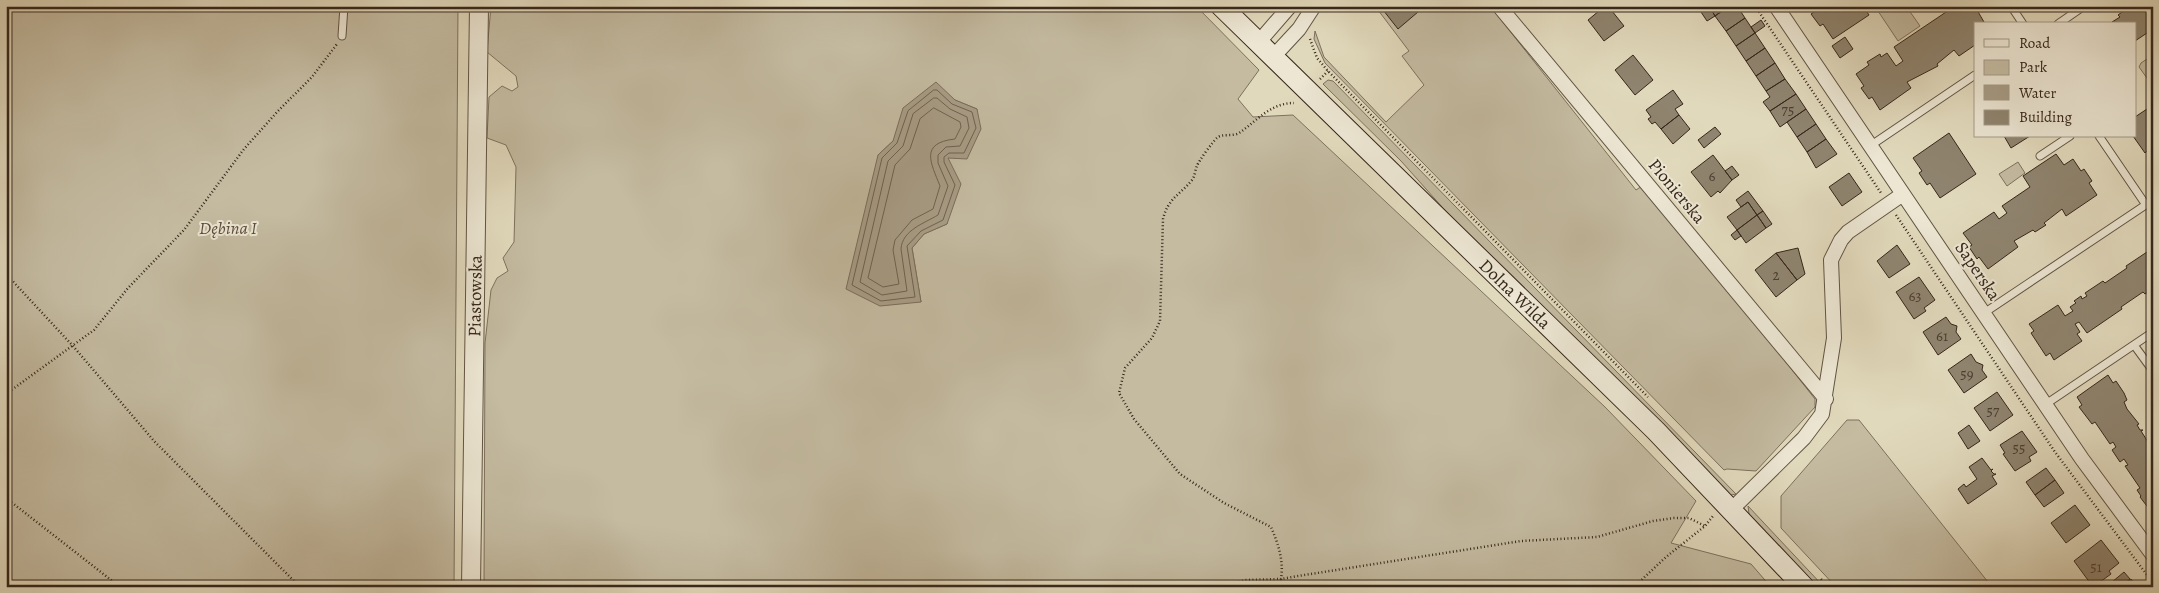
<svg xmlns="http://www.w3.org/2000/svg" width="2159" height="593" font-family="Alegreya,serif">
<rect width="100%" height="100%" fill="#e1d9bc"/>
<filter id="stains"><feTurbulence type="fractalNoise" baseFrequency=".004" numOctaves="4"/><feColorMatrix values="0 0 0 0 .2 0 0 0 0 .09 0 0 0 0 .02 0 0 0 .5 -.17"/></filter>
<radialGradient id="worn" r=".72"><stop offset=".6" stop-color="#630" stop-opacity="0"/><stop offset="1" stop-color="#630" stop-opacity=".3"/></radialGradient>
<!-- green -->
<path fill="#c4bba1" stroke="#7d715e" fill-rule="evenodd" d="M6 6H458L454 587H6Z
M491 6H1196L1259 70 1238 99 1253 117 1293 115 1605 407 1696 501 1671 543 1751 564 1771 587H484L485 343 491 290 497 278 508 271 503 258 514 242 516 167 506 145 487 138 489 97 502 86 512 91 518 87 516 76 487 52ZM955 100 977 109 948 158 947 224 924 234 912 248 921 302 878 155 893 141Z
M1375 6H1490L1636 190 1645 184 1815 399V407L1756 471 1727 469 1724 470 1325 63 1314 39 1315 31 1324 57 1386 122 1424 85 1402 56 1409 51Z
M1878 6H1906L1920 26 1898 41 1876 8Z
M2153 55V85H2152L2139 67 2141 63Z
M1328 80 1333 81 1736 494 1731 495 1727 492 1468 236 1401 161 1323 84Z
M2018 162 2025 173 2007 186 1999 174Z
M1847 420H1859L1992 587H1836L1781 528V496Z
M1748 506 1824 587H1815L1749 514Z"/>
<!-- water -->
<path fill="#a79c85" stroke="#7a6d5b" d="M936 82 955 100 977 109 981 129 967 159 948 158 961 184 947 224 924 234 912 248 921 302 880 306 846 289 878 155 893 141 903 108Z"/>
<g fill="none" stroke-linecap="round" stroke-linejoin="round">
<!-- shore -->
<path stroke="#6e6250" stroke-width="1" d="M934 90H937L952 104 972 112 976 128 964 153H949L944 157V162L955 185 943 220 921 231 907 246 915 297 881 301 852 285 882 158 897 143 908 111Z
M934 98H937L950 109 967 117 969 128 960 146 946 147 938 155V163L948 186 938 215C925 223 902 230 901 249L907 291 882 295 860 282 888 161 903 146 913 114Z
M934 108 960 122 961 127 955 139C919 143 931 163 940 186L933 209 912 220 895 240 893 250 899 284 883 287 868 278 895 165 910 149 920 119Z"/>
</g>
<!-- building -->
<path fill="#8f846f" stroke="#36271b" d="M1380 6H1425L1398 29Z
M1605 6H1608L1624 26 1604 41 1588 20Z
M1697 6H1709L1715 16 1707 21Z
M1709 6H1729L1715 16Z
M1729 6H1737L1745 18 1726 31 1715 16Z
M1810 6H1869L1865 9 1869 15 1833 39 1823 24 1820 26 1811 14 1814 12Z
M1955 6H1970L1974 12 1977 10 1984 22 1975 24V45L1959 56 1954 50 1937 64 1938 66 1907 82 1911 88 1880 110 1872 97 1869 99 1861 88 1864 86 1856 74 1869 65 1867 62 1880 54 1881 57 1887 53 1896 66 1903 61 1894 47Z
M2130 6H2153V29L2135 41V24L2112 22 2120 17 2118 15Z
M1745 18 1755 33 1736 46 1726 31Z
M1761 20 1765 26 1755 33 1751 27Z
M1755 33 1765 48 1746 61 1736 46Z
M1845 37 1853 49 1840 58 1832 46Z
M1765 48 1775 63 1756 76 1746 61Z
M1633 55 1653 80 1635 95 1615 70Z
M1775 63 1785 79 1766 91 1756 76Z
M1785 79 1796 94 1770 111 1763 102 1770 97 1766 91Z
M1673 90 1683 104 1675 109 1679 115 1661 129 1655 122 1652 124 1648 119 1651 117 1646 110Z
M1796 94 1806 109 1780 127 1770 111Z
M2153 105V157H2152L2148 150 2145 153 2133 136H2135V117Z
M1806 109 1816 124 1797 137 1787 122Z
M1679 115 1690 129 1673 144 1661 129Z
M1816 124 1826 139 1807 152 1797 137Z
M1715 127 1721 134 1704 148 1698 140Z
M1949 133 1976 174 1940 198 1930 183 1927 185 1919 173 1922 171 1913 158Z
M2004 136H2030L2011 148Z
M1826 139 1837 154 1816 168 1807 152Z
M2056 154 2064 165 2073 159 2081 171 2084 169 2092 181 2089 183 2097 195 2066 216 2062 209 2044 223 2046 225 2035 232 2033 230 2014 241 2018 247 1988 269 1979 257 1977 259 1969 247 1972 245 1963 233 1994 212 1999 219 2007 213 2002 206 2030 187 2023 176Z
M1713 155 1732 180 1720 193 1718 191 1711 197 1691 172Z
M1732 166 1739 175 1732 180 1725 171Z
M1849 173 1862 192 1842 206 1829 187Z
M1748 191 1763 211 1757 215 1748 202 1741 207 1736 200Z
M1748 202 1757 215 1737 230 1727 217Z
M1763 211 1772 224 1766 228 1757 215Z
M1757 215 1766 228 1746 243 1737 230Z
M1737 230 1741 236 1735 240 1731 235Z
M1897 245 1910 264 1889 278 1877 261Z
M1798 248 1805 274 1797 280 1776 253Z
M2153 248V289L2145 294 2143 292 2121 307 2122 309 2087 333 2079 322 2075 324 2080 332 2077 334 2082 341 2054 360 2050 353 2046 356 2031 333 2034 331 2029 324 2058 305 2065 316 2073 311 2070 307 2076 303 2074 301 2081 296 2082 299 2087 296 2085 293 2103 281 2105 283 2127 268 2126 266Z
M1776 253 1797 280 1776 297 1755 270Z
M1919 277 1935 300 1924 308 1926 311 1914 319 1896 292Z
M1946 317 1951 324 1957 326 1956 332 1961 339 1938 355 1923 332Z
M1971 354 1976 362 1983 365 1982 370 1987 377 1964 393 1948 370Z
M2108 375 2113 383 2116 381 2124 393 2127 400 2124 402 2127 409 2139 424 2137 425 2140 430H2143L2141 431 2148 442 2151 441 2149 443 2153 448V514L2140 497 2141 496 2137 490 2140 488 2125 466 2128 465 2124 459 2120 462 2112 450 2116 447 2113 442 2110 444 2095 422 2092 424 2079 407 2082 405 2077 397Z
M1997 392 2013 415 1990 431 1974 408Z
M1969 425 1980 441 1968 449 1958 433Z
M2022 431 2037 452 2029 457 2031 461 2015 471 2003 454 2005 453 2000 445Z
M1982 458 1991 470 1993 469 1991 471 1994 474H1996L1992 476 1997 484 1968 504 1958 489 1964 484 1966 487 1977 479 1969 467Z
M2046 468 2055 480 2035 495 2026 482Z
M2055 480 2064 493 2044 507 2035 495Z
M2075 505 2090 525 2066 543 2051 523Z
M2101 540 2119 563 2109 571 2111 574 2093 587 2074 561Z
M2124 572 2130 579 2121 587H2106Z
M2131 579 2137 587H2121Z"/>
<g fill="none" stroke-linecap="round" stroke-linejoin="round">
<defs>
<path id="service" d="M2011 6 2023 24
M2058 24 2084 6
M342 36 344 6
M2099 136 2146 205
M1870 146 1975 75
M2040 156 2070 136
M1984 313 2153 200
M2134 345 2153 371
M2046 404 2153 332"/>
<path id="minor" d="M1499 6 1826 399
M1776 6 2082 459 2153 555
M1258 43 1290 6
M1273 57 1299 29 1314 6
M1732 509 1804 438 1822 414 1834 338 1831 260 1841 240 1848 232 1903 194"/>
<path id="tertiary" d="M471 587 479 6"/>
<path id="secondary" d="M1221 6 1656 431 1804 587"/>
</defs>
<!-- service casing -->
<use href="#service" stroke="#615443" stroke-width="9"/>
<!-- minor casing -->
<use href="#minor" stroke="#615443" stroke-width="16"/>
<!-- tertiary casing -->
<use href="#tertiary" stroke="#615443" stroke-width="20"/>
<!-- secondary casing -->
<use href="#secondary" stroke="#36271b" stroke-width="22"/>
<!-- path -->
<path stroke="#36271b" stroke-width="2.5" stroke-dasharray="1 2.5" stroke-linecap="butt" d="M1755 6 1881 193
M1310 39 1317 58 1328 71 1648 397
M1320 79 1328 71
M1896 215 2055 452 2153 583
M6 274 73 346 154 441 300 587
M6 394 94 330 128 288 184 230 244 149 278 111 312 77 337 44
M6 498 120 587
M1821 579 1828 587
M1222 587 1245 580 1281 579C1284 561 1278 543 1271 527L1224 503 1180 474 1134 419 1119 393 1125 368 1152 338 1160 321 1163 219C1168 198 1180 195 1192 180 1195 176 1195 170 1197 166 1198 162 1214 140 1217 138 1222 133 1232 137 1239 133 1257 121 1270 103 1294 103
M1281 587V579L1298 576 1521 541 1597 537 1653 521 1674 518H1689L1705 526
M1634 587 1666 557 1705 526 1713 516"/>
<!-- service -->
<use href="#service" stroke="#ece6d3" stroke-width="7"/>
<!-- minor -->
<use href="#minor" stroke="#ece6d3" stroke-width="14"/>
<!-- tertiary -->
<use href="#tertiary" stroke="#ece6d3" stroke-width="18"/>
<!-- secondary -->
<use href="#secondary" stroke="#ece6d3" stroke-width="20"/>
</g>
<g text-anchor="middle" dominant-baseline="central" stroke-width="4" stroke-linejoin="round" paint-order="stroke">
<!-- number labels -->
<g font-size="15" fill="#4c3e30">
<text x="1788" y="110">75</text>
<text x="1712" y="176">6</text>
<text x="1776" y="275">2</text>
<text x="1915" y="296">63</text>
<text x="1942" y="336">61</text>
<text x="1967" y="374">59</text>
<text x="1993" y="411">57</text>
<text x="2019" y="448">55</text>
<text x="2096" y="567">51</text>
</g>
<!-- street labels -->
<g font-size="18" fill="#36271b" stroke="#ece6d3">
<text transform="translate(1677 191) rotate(50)">Pionierska</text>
<text transform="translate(1978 271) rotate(56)">Saperska</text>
<text transform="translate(1515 294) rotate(44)">Dolna Wilda</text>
<text transform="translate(475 296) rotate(-89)">Piastowska</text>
</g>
<!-- park labels -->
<g font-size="18" font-style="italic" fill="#5a4c3c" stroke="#ece6d3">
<text x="228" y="228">Dębina I</text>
</g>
</g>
<!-- margin -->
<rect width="2159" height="593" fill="none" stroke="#e1d9bc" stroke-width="25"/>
<rect x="8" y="8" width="2144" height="578" fill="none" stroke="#36271b" stroke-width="2.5"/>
<rect x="12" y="12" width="2134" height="568" fill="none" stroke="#36271b"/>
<!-- legend -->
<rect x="1974" y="22" width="162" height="115" fill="#ece6d3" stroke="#a39a89"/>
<rect x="1984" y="39" width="25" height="8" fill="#ece6d3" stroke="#a39a89"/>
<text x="2019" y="48" font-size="15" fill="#36271b">Road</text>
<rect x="1984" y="60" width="25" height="15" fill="#c4bba1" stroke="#a39a89"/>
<text x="2019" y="72" font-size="15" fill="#36271b">Park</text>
<rect x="1984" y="85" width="25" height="15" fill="#a79c85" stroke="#a39a89"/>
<text x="2019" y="98" font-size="15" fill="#36271b">Water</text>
<rect x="1984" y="110" width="25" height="15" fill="#8f846f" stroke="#a39a89"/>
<text x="2019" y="122" font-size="15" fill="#36271b">Building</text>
<rect width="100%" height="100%" filter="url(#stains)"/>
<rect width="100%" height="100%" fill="url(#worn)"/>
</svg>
